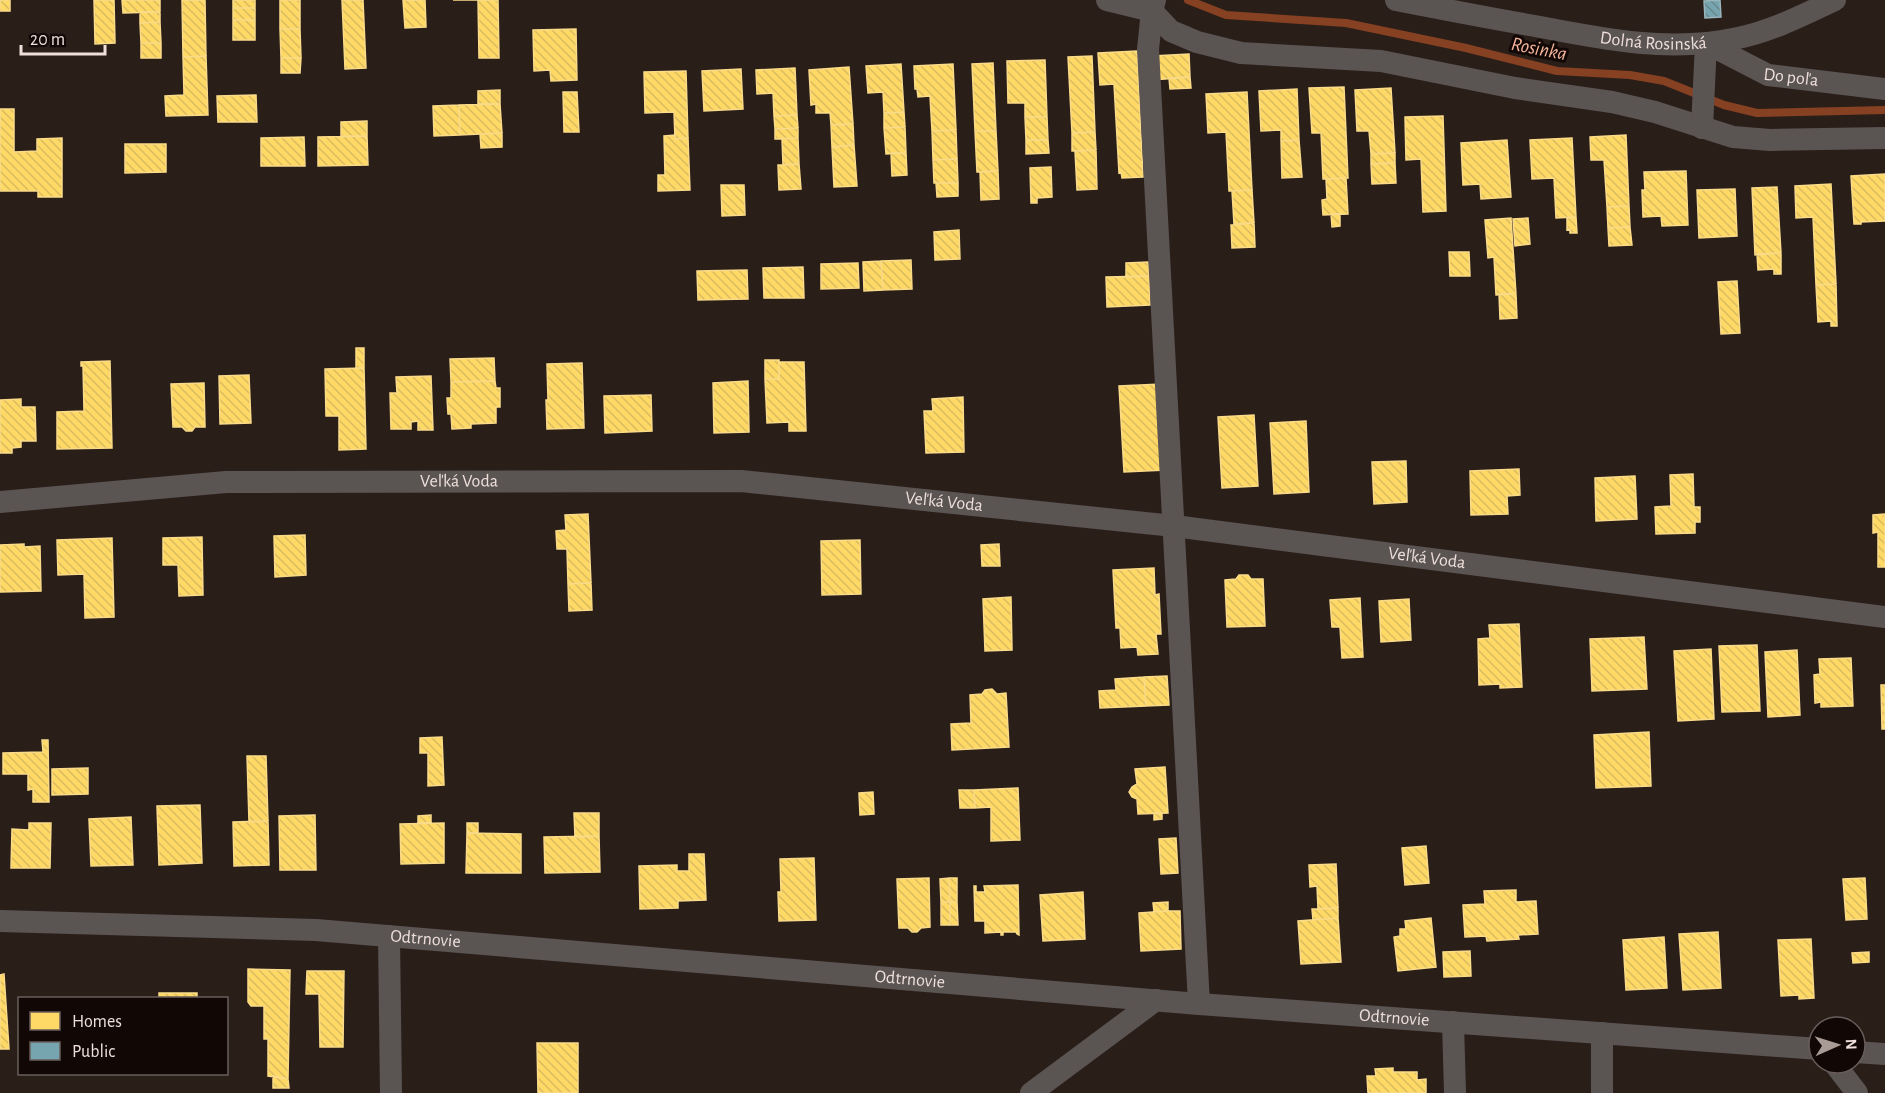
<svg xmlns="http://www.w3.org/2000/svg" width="1885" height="1093" font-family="'Alegreya Sans',sans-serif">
<defs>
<pattern id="homes-back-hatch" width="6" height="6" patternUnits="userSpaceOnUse" patternTransform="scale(1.5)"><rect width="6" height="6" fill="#ffd966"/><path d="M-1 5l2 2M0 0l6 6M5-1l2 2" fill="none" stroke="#dabb5f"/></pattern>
<pattern id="public-back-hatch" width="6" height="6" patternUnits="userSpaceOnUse" patternTransform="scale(1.5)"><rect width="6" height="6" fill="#76a5af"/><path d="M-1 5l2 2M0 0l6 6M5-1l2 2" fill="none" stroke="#68888e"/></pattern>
</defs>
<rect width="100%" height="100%" fill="#2a1e19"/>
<!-- homes -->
<path fill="url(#homes-back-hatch)" stroke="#fadb89" stroke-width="1.5" d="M0 0H10V11H0Z
M94 0H114L115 43 95 44Z
M122 0H160V12L123 13Z
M182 0H205L206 56 183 57Z
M233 0H255V8H233Z
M280 0H300V29H280Z
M342 0H363L366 68 345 69Z
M403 0H425L426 27 405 28Z
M453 0H498L499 58H479L478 0Z
M233 8H255V20H233Z
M140 12H160V22L140 23Z
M233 20H255V40H233Z
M160 22 161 43H141L140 23Z
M280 29H300L301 58H281Z
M576 29 577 80 551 81 550 70 534 71 533 30Z
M141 43H161V58H141Z
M1137 51 1143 177 1122 178 1121 172 1119 173 1114 84 1100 85 1098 53Z
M1189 54 1190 77 1153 80 1152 56Z
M206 56 208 115 166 116 165 96 184 95 183 57Z
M1092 56 1095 132 1072 133 1068 57Z
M281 58H301L300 73H281Z
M1045 60 1047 117H1025V103H1008L1007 61Z
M993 63 996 131H975L972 64Z
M901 64 904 112 884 113 883 92 868 93 866 66Z
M953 64 956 130 932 131 930 96 918 97 917 89H915L914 66Z
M849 67 853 124 831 125 830 113H816V104L811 105 809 70Z
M795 68 797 115 774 116 773 93 757 94 756 70Z
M741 69 743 109 704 111 702 71Z
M686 71 688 138 675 139 674 112 645 113 644 72Z
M1190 77 1191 88 1170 89 1169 78Z
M1344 87 1348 178 1323 179 1321 133H1312L1309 88Z
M1391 88 1395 153 1371 154 1369 131H1357L1355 90Z
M1297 89 1299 140 1281 141V130L1261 131 1259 91Z
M500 90V104H478V91Z
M563 92H577L579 132H564Z
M1247 92 1252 190 1229 191 1226 132 1208 133 1206 94Z
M256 95 257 122H218L217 96Z
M500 104 502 133 460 135 459 105Z
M459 105 460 135 434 136 433 106Z
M0 109H14V152L37 151V139L62 138V197H38V191H0Z
M904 112 905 127 884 128V113Z
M797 115 798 128 775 129 774 116Z
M1443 116 1446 211 1423 212 1421 159 1406 160 1405 117Z
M1025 117H1047L1048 140H1026Z
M367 121V136H341V122Z
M853 124 854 145 832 147 831 125Z
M905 127 906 153 886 154 884 128Z
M798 128V138L775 139V129Z
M956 130 957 159 933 160 932 131Z
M975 131H996L998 171 977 172Z
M1095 132 1096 150 1072 151V133Z
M502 133V147L481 148 480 134Z
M675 135V139L688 138 690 190 658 191V175H665L664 136Z
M1626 135 1629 206 1607 207 1604 160H1591L1590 137Z
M367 136 368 165 318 166V137Z
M304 137 305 166H261V138Z
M798 138 799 164 783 165 782 139Z
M1572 138 1576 217 1556 218 1554 178 1532 179 1530 140Z
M1026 140H1048L1049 153 1026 154Z
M1299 140 1302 177 1282 178 1281 141Z
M1507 140 1511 197 1481 199 1480 184 1463 185 1461 143Z
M125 144H166V172L125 173Z
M854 145 857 186 834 187 832 147Z
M1096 150 1097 189 1077 190 1075 151Z
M891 153H906L907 175 892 176Z
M1395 153V163L1371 164V154Z
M957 159 958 183H934L933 160Z
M1395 163 1396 183 1372 184 1371 164Z
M799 164 801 189 779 190 778 165Z
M1051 167 1052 197 1037 198V203H1031L1030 168Z
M998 171 999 199 981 200 980 172Z
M1686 171 1688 225 1662 226 1661 216 1643 217 1642 190H1645L1644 172Z
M1885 174V221L1861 222V224H1854L1851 176Z
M1346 178 1348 214 1323 215 1322 200 1327 199 1326 179Z
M936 183H958V196L937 197Z
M1831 184 1836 284 1816 285 1813 217 1796 218 1795 186Z
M721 185H744L745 215 722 216Z
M1777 187 1781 253 1755 255 1752 188Z
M1735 189 1737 236 1699 238 1697 190Z
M1252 190 1254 223 1234 224 1232 191Z
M1629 206 1630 227 1608 228 1607 207Z
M1331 214H1340V226L1332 227Z
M1576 217 1577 233H1570V229L1567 230V218Z
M1511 218 1516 294 1496 295 1494 257 1488 258 1485 220Z
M1528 218 1530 244 1515 246 1513 219Z
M1254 223 1255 247 1232 248 1231 225Z
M1630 227 1632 245 1609 246 1608 228Z
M959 230 960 259 935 260 934 232Z
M1449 252H1469L1470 276H1450Z
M1781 253V274H1774V269L1758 270 1757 254Z
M911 260 912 289 883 290 881 261Z
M881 261 883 290 864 291 863 262Z
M1148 262 1149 276 1126 277V263Z
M858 263 859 288 821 289V264Z
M803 267 804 298H764L763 268Z
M747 270 748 299 698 300 697 271Z
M1149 276 1150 305 1107 307 1106 277Z
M1737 281 1740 333 1721 334 1718 282Z
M1836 284 1837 326H1831V321L1818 322 1816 285Z
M1499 294H1516L1517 318 1500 319Z
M356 348H364V368H356Z
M494 358 495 381 451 382 450 359Z
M765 360H779V379H765Z
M110 361 112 448 57 449V412L84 411 83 366H81V362Z
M779 362H804L806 431H789V422L767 423 765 379H779Z
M582 363 584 428 547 429 546 400H548L547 364Z
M364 368 366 449 339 450V416H326L325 369Z
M249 375 251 423 220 424 219 376Z
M431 376 433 430H418V421L411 422V429H391L390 393H397L396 377Z
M495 381 496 388H500V407H496V423L471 424V428L452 429 451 414H448L447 398H451V382Z
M748 381 749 432 714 433 713 383Z
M204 383 205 427H195L192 431H186L182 427H173L171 384Z
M1161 384 1166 470 1124 472 1119 386Z
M651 395 652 431 605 433 604 396Z
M963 397 964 452 926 453 924 411H933L932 399Z
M21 399V407H35L36 441H21V447L12 448V453H0V400Z
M1254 415 1258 486 1222 488 1218 417Z
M1306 421 1309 492 1274 494 1270 423Z
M1406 461 1407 502 1374 504 1372 462Z
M1519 469 1520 495 1507 496 1508 514 1471 515 1470 471Z
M1693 474 1694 507H1700V522H1695V533L1656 534 1655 507 1671 506 1670 475Z
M1635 476 1637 519 1596 521 1595 478Z
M588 514 591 583 568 584 567 549H557L556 531 566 530 565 515Z
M1885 514V567H1878V532L1873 533V515Z
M305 535 306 575 275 577 274 536Z
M202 537 203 595 179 596 178 565H163V538Z
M112 538 114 617 85 618 84 574 58 575 57 540Z
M860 540 861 594 822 595 821 541Z
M24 544V547L40 546 41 591 0 592V545Z
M999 544 1000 566H982L981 545Z
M1154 568 1155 595 1159 594 1161 634H1156L1158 654 1138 655 1137 647 1121 648 1120 628H1116L1113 570Z
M1239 575H1248L1251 579H1263L1265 626 1227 627 1225 580 1236 579Z
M591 583 592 610 569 611 568 584Z
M1011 597 1012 650 985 651 983 599Z
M1360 598 1363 657 1342 658 1340 627H1332L1330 600Z
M1409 599 1411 640 1381 642 1379 601Z
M1519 624 1522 687 1500 688V684L1479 685 1478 639 1490 638 1489 625Z
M1644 637 1647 689 1592 691 1590 639Z
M1757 645 1760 711 1722 712 1719 646Z
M1711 649 1714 719 1678 721 1674 651Z
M1797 650 1800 715 1768 717 1765 652Z
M1851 658 1853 706 1821 707V702L1815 703 1814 675 1820 674 1819 659Z
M1167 676 1169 705 1146 706 1144 677Z
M1144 677 1146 706 1100 708 1099 691 1116 690 1115 679Z
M1881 685H1885V729H1882Z
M992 689 997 694 1006 693 1009 747 952 750 951 724 971 723 970 695 982 694 985 690Z
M1649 732 1651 786 1596 788 1594 735Z
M442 737 444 785 428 786V753H420V738Z
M42 740H48L49 802H33V789L28 790V774H3V753L43 752Z
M247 756H266L268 821 249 822Z
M1165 767 1168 813 1138 814 1137 799 1132 797 1129 792 1132 787 1137 784 1135 769Z
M88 768V794L52 795V769Z
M1018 788 1020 840 991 841V807L975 808 974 790Z
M959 790H974L975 808H960Z
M873 792 874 814 860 815 859 793Z
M200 805 202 863 159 865 157 806Z
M574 813H599V836L575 837Z
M1154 813H1162V819L1154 820Z
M315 815 316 870H280L279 816Z
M431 815V823H418V816Z
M131 817 133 865 91 866 89 819Z
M268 821 269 865 234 866 233 822Z
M29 823H51L50 868H11L12 829 29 830Z
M444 823V863L401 864 400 824Z
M467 823H478V833H467Z
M467 833 521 834V873H466Z
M599 836 600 872 545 873 544 837Z
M1176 838 1178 873 1161 874 1159 839Z
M1426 846 1429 883 1405 885 1402 848Z
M689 854H704L706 900 678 901V908L640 909 639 866 677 865V871H689Z
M814 858 816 920 779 921 778 892H781L780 859Z
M1336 864 1338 908 1318 909 1317 886 1310 887 1309 865Z
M929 878 930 927 921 928 917 932H912L908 928H899L897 879Z
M949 878H957V902H950Z
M949 878 950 902H941L940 879Z
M1865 878 1867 919 1846 920 1843 879Z
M1018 885 1019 935 1017 934 1016 932H1003V935H1001V932L985 933V921H975L974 886H976V892H985L984 886Z
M1516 890V902L1536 901 1538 934 1518 935 1519 939 1487 941 1486 936 1465 937 1463 905 1485 904 1484 891Z
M1083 892 1085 939 1043 941 1040 895Z
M941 902H950V925H941Z
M950 902H957L958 925H950Z
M1168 902V911L1154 912 1153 903Z
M1338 908V918L1313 920 1312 909Z
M1168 911H1180L1181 949 1141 951 1139 913Z
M1338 918 1341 962 1301 964 1298 921Z
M1431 918 1436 967 1398 971 1394 937 1400 936V929H1406L1405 921Z
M1718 932 1721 988 1683 990 1679 934Z
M1664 937 1667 988 1626 990 1623 940Z
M1811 939 1814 998 1799 999V995L1781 996 1778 940Z
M1470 951 1471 976 1444 977 1443 952Z
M1869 952V962L1853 963 1852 953Z
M248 969 290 970 288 1079 268 1076V1039H264V1006H251L248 1002Z
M307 971H344L343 1047H320L319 994H306Z
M4 974 9 1049H0V975Z
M159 993H197V998H159Z
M537 1043H578V1093H538Z
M1393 1068V1072H1417V1080L1426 1079V1093H1368L1367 1076H1376L1375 1069Z
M273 1076 288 1079 289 1088H273Z"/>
<!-- public -->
<path fill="url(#public-back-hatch)" stroke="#9ab6bc" stroke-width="1.5" d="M1720 0 1721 17 1705 18 1704 1Z"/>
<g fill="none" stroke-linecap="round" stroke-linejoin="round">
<!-- stream -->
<path stroke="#864122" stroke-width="8" d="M1188 0 1226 15 1346 23 1466 48 1557 71 1630 75 1664 81 1724 105 1757 113 1885 110"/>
<!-- minor -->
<g stroke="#5a5453" stroke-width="22">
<path d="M1107 0 1152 11 1171 31 1197 42 1241 53 1381 61 1515 88 1612 102 1655 112 1733 137 1770 140 1885 138"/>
<path d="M1155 0 1152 11 1148 49 1199 1004"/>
<path id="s1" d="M1396 0C1442 9 1488 18 1535 26 1602 39 1670 53 1738 38 1772 31 1803 15 1835 0"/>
<path id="s2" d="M1702 128 1706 43 1768 75 1885 89"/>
<path id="s3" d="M0 502 226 482 741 481 1174 526 1885 617"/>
<path id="s4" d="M0 921 316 930 1199 1004 1819 1049"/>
<path d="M389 936 391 1093"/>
<path d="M1453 1022 1455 1093"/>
<path d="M1602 1033V1093"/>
<path d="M1855 1052 1885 1054"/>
<path d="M1834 1063 1857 1093"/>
<path d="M1031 1093 1156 1000"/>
</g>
</g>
<g text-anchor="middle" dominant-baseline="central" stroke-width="6" stroke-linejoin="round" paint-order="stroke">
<!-- street labels -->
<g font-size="18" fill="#eedfda" stroke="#110806">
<text stroke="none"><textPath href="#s1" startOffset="261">Dolná Rosinská</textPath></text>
<text stroke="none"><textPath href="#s2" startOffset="178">Do poľa</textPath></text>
<text stroke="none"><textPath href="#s3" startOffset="460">Veľká Voda</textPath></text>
<text stroke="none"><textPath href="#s3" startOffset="946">Veľká Voda</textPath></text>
<text stroke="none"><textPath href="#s3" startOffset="1432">Veľká Voda</textPath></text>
<text stroke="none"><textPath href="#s4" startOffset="426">Odtrnovie</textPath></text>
<text stroke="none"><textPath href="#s4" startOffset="912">Odtrnovie</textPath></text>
<text stroke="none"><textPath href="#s4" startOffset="1398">Odtrnovie</textPath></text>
</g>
<!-- water labels -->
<g font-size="20" font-style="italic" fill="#f7b59b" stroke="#110806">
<text transform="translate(1539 49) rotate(11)">Rosinka</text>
</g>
</g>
<!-- legend -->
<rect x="18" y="997" width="210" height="78" fill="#110806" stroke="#695e5b" stroke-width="1.5"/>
<rect x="30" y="1012" width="30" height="18" fill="#ffd966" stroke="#695e5b" stroke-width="1.5"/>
<text x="72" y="1027" font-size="18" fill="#eedfda">Homes</text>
<rect x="30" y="1042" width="30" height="18" fill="#76a5af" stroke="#695e5b" stroke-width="1.5"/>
<text x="72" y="1057" font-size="18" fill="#eedfda">Public</text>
<!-- north arrow -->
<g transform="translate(1837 1045) rotate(87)"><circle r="28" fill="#110806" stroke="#695e5b" stroke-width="1.5"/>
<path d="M0-4.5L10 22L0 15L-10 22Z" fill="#a99b96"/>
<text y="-9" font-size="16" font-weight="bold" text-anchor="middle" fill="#eedfda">N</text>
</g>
<!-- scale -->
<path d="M21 45v9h84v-9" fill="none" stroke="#eedfda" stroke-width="3"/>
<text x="30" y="45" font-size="18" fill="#eedfda" stroke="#110806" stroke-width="4.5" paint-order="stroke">20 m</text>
</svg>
